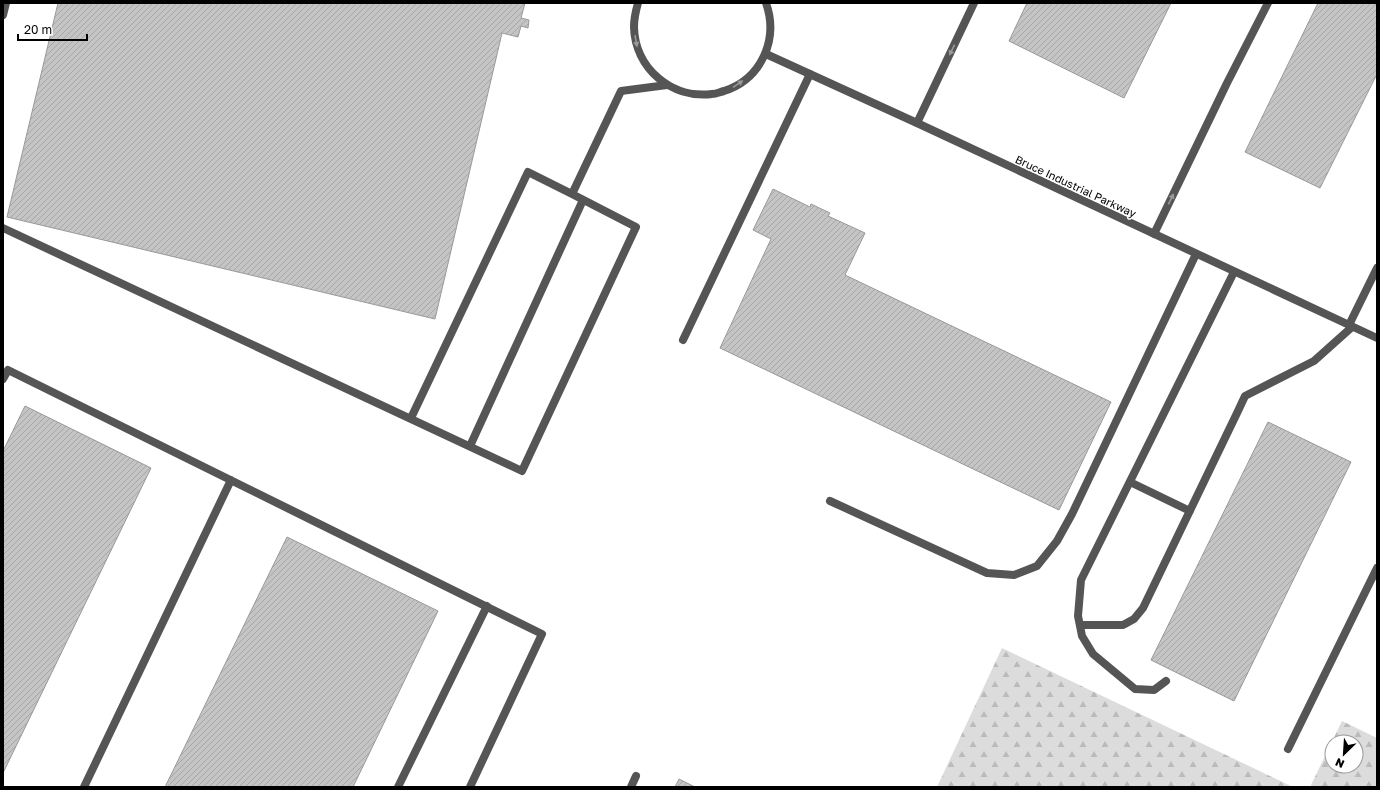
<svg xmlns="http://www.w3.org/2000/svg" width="1380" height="790" font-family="'Golos Text',sans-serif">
<defs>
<pattern id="forest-firs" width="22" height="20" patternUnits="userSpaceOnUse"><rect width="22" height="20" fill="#dcdcdc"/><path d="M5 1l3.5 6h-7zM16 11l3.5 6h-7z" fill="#bbb"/></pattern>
<pattern id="building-hatch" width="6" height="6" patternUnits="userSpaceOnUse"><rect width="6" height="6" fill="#c4c4c4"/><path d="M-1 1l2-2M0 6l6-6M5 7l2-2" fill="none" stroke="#a7a7a7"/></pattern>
</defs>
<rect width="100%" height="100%" fill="#fff"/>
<!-- forest -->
<path fill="url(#forest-firs)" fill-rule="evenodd" d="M1002 648 1293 787H937Z
M1342 721 1377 738V787H1310ZM1332 742H1356V766H1332Z"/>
<!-- building -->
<path fill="url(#building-hatch)" stroke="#999" d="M58 3H525L521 18 529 20 528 28 521 26 518 37 502 33 435 319 7 217Z
M1027 3H1171L1124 98 1009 41Z
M1318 3H1377V74L1320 188 1245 152Z
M773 189 810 207 811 204 830 213 828 216 865 233 845 275 1111 402 1059 510 720 348 771 239 753 230Z
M25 406 151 468 3 773V451Z
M1268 422 1351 462 1234 701 1151 660Z
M287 537 438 611 353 787H165Z
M679 779 695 787H675Z"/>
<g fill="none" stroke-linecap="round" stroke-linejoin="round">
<!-- service -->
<path stroke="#555" stroke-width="8" d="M3 15 6 3
M917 123 974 3
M3 228 522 471 636 227 572 194 621 91 667 85
M1154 234 1227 83 1268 3
M1349 325 1377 268
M683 340 810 74
M3 379 8 370 542 634 470 787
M411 418 528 172 572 194
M470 446 583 200
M1130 482 1190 511
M830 501 987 573 1014 575 1037 566 1057 541 1072 514 1196 254
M1080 625H1123L1134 619 1143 608 1238 411 1245 396 1314 361 1352 327
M1166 681 1154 690 1135 689 1093 654 1082 636 1078 616 1081 580 1234 272
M1288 749 1377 568
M84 787 231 480
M398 787 487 606
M631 787 636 776"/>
<!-- minor -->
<path stroke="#555" stroke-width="8" d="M638 3C636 10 634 20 634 27 635 68 671 99 712 94 716 94 720 92 724 91 761 79 779 40 766 3
M766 54 917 123 1377 338"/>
</g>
<!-- one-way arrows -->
<defs><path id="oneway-solid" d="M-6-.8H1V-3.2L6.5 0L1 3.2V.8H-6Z"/></defs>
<g fill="#999">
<use href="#oneway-solid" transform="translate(636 41) rotate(80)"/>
<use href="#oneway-solid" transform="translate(952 50) rotate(116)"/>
<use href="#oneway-solid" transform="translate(738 84) rotate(-34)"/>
<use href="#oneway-solid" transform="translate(1171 199) rotate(-64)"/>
</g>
<g text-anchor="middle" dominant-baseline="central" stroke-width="3" stroke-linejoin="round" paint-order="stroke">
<!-- street labels -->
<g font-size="11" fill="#000" stroke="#fff">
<text transform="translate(1076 186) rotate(25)">Bruce Industrial Parkway</text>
</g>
</g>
<!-- border -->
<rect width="1380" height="790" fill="none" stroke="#000000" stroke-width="8"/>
<!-- north arrow -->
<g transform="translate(1344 754) rotate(205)"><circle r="19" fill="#ffffff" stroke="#999999"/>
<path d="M0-3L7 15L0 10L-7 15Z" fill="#000000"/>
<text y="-6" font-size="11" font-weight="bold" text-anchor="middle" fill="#000000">N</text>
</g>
<!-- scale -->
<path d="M18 34v6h69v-6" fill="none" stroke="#000000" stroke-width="2"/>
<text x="24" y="34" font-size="12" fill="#000000" stroke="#ffffff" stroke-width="3" paint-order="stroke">20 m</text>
</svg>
